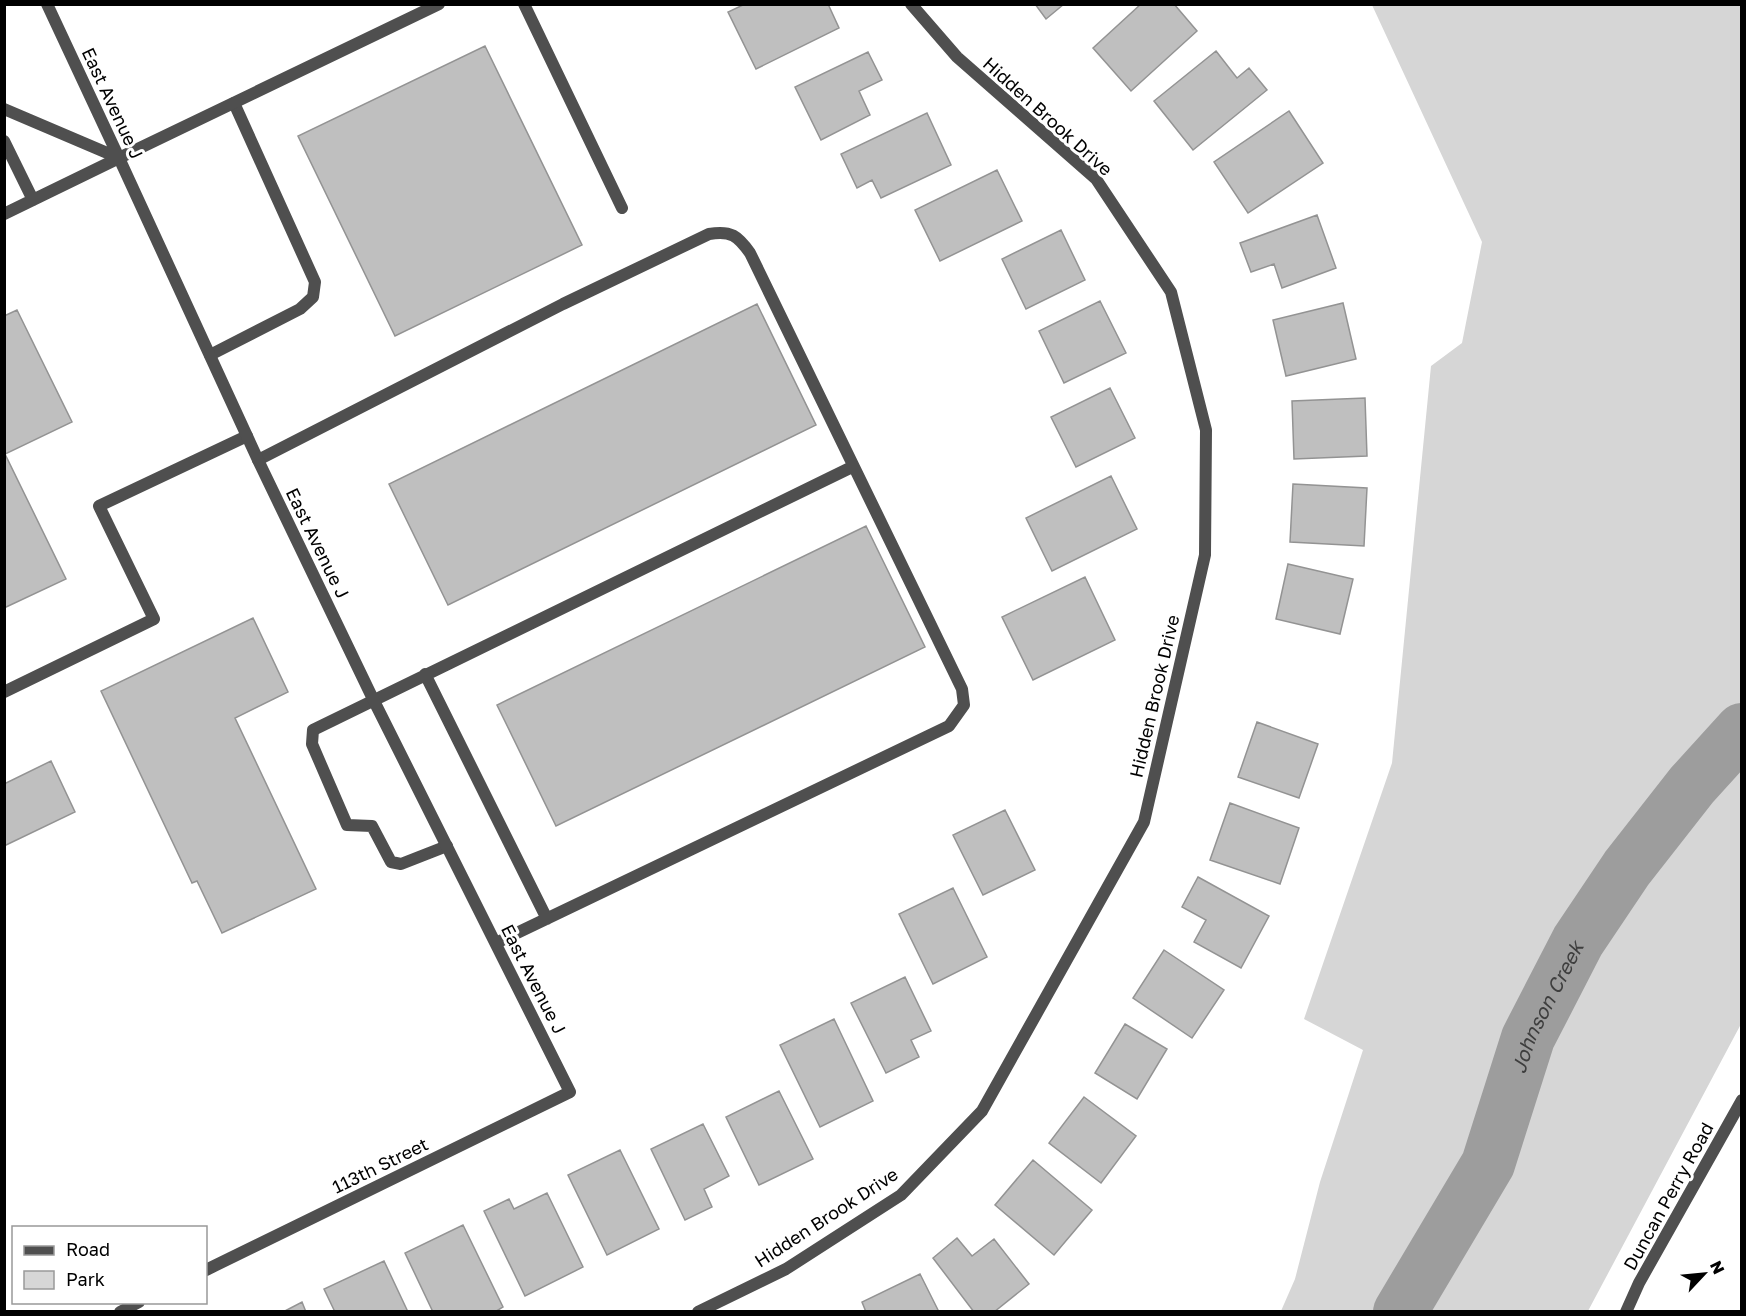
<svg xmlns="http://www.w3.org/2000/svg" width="1746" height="1316" font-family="'Golos Text',sans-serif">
<rect width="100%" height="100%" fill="#fff"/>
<!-- green -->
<path fill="#d6d6d6" d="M1372 5H1741V1024L1588 1311H1281L1295 1279 1320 1182 1363 1050 1304 1019 1392 763 1431 366 1462 343 1482 242Z"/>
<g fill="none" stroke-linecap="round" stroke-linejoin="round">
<!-- river -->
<path stroke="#9d9d9d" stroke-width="54" id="s1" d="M1400 1312 1488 1164 1528 1038 1578 941 1627 868 1692 785 1742 730"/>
</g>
<!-- building -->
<path fill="#bfbfbf" stroke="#939393" stroke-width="1.5" d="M745 4H828L839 28 756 69 728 12Z
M1035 4H1064L1046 19Z
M1141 4H1174L1197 31 1131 91 1093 48Z
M485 46 582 245 395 336 298 136Z
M1216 51 1237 78 1249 68 1267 90 1193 150 1154 101Z
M868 52 882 80 859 91 870 115 821 140 795 87Z
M1289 111 1323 163 1248 213 1214 162Z
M927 113 951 165 881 198 872 180 857 188 841 154Z
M997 170 1022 221 940 261 915 210Z
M1317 215 1336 268 1282 288 1274 264 1251 272 1240 243Z
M1061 230 1085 280 1026 309 1002 259Z
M1100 301 1126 353 1064 383 1039 331Z
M1343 303 1356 359 1286 376 1273 320Z
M757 304 816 425 448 605 389 484Z
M17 310 72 422 5 454 66 579 4 608V316Z
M1110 388 1135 438 1076 467 1051 417Z
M1365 398 1367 456 1294 459 1292 401Z
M1111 476 1137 529 1052 571 1026 518Z
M1293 484 1367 488 1364 546 1290 542Z
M866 526 925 647 556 826 497 705Z
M1288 564 1353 579 1340 634 1276 619Z
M1085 577 1115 640 1033 680 1002 617Z
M253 618 288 692 235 718 316 889 222 933 197 881 192 883 101 691Z
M1257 722 1318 744 1299 798 1238 777Z
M51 761 75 812 4 846V784Z
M1230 803 1299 828 1280 884 1210 860Z
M1005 810 1035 870 983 895 953 835Z
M1198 877 1269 916 1241 968 1194 942 1206 920 1182 907Z
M953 888 987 957 933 984 899 914Z
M1164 950 1224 990 1192 1038 1133 998Z
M905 977 931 1031 911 1040 919 1057 886 1073 851 1003Z
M834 1019 873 1101 820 1127 780 1045Z
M1125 1024 1167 1049 1137 1099 1095 1073Z
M779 1091 813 1159 759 1185 726 1117Z
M1084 1097 1136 1136 1101 1183 1049 1143Z
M703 1124 729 1176 704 1189 712 1207 685 1220 651 1149Z
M620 1150 659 1229 607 1255 568 1175Z
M1033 1160 1092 1210 1054 1255 995 1205Z
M547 1193 583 1267 525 1296 484 1211 509 1199 514 1209Z
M463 1225 503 1307 495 1312H433L405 1253Z
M957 1238 972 1256 994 1239 1029 1284 994 1312H974L933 1258Z
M384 1261 408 1312H335L324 1289Z
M920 1274 939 1312H866L862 1302Z
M302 1302 306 1312H283Z"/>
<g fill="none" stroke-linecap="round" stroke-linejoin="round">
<!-- service -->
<path stroke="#4f4f4f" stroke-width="12" d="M524 4 622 208
M210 355 300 309 313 297 315 282 234 103
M258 460 563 304 709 234C731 230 738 236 750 253L962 689 964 705 949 726 496 943
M425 674 547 919
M4 692 154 619 99 506 247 436
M447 846 401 864 391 862 372 826 347 825 312 744 313 730 852 467"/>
<!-- minor -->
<path stroke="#4f4f4f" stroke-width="12" d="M206 1270 570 1092 373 699 258 460 119 158 439 4
M120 1312 139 1302
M698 1312 786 1269 901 1195 982 1111 1144 822 1205 555 1206 430 1171 292 1096 179 957 57 911 4"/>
<!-- tertiary -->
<path stroke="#4f4f4f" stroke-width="12" d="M47 4 119 158
M4 109 119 158
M4 141 33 200
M4 214 119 158
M1626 1312 1639 1283 1742 1100"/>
</g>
<g text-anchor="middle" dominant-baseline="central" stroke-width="6" stroke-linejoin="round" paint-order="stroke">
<!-- street labels -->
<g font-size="18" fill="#000" stroke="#fff">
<text transform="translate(113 103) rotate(65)">East Avenue J</text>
<text transform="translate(1048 116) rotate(42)">Hidden Brook Drive</text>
<text transform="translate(318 543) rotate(64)">East Avenue J</text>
<text transform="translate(1154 696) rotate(-77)">Hidden Brook Drive</text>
<text transform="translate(534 979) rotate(63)">East Avenue J</text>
<text transform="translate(380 1165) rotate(-26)">113th Street</text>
<text transform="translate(1668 1196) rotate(-61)">Duncan Perry Road</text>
<text transform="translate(826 1217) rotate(-33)">Hidden Brook Drive</text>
</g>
<!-- water labels -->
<g font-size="20" font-style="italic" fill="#3e3e3e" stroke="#fff">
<text stroke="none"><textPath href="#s1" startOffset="340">Johnson Creek</textPath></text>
</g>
</g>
<!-- border -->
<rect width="1746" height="1316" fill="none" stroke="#000000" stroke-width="12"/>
<!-- legend -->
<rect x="12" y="1226" width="195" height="78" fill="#ffffff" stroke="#999999" stroke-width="1.5"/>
<rect x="24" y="1246" width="30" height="9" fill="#4f4f4f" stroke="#999999" stroke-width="1.5"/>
<text x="66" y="1256" font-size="18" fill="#000000">Road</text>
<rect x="24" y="1271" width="30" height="18" fill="#d6d6d6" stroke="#999999" stroke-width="1.5"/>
<text x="66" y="1286" font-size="18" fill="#000000">Park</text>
<!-- north arrow -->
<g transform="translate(1704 1274) rotate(64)" stroke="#ffffff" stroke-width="4.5" paint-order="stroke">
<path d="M0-4.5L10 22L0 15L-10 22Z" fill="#000000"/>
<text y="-9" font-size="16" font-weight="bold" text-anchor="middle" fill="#000000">N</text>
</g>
</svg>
